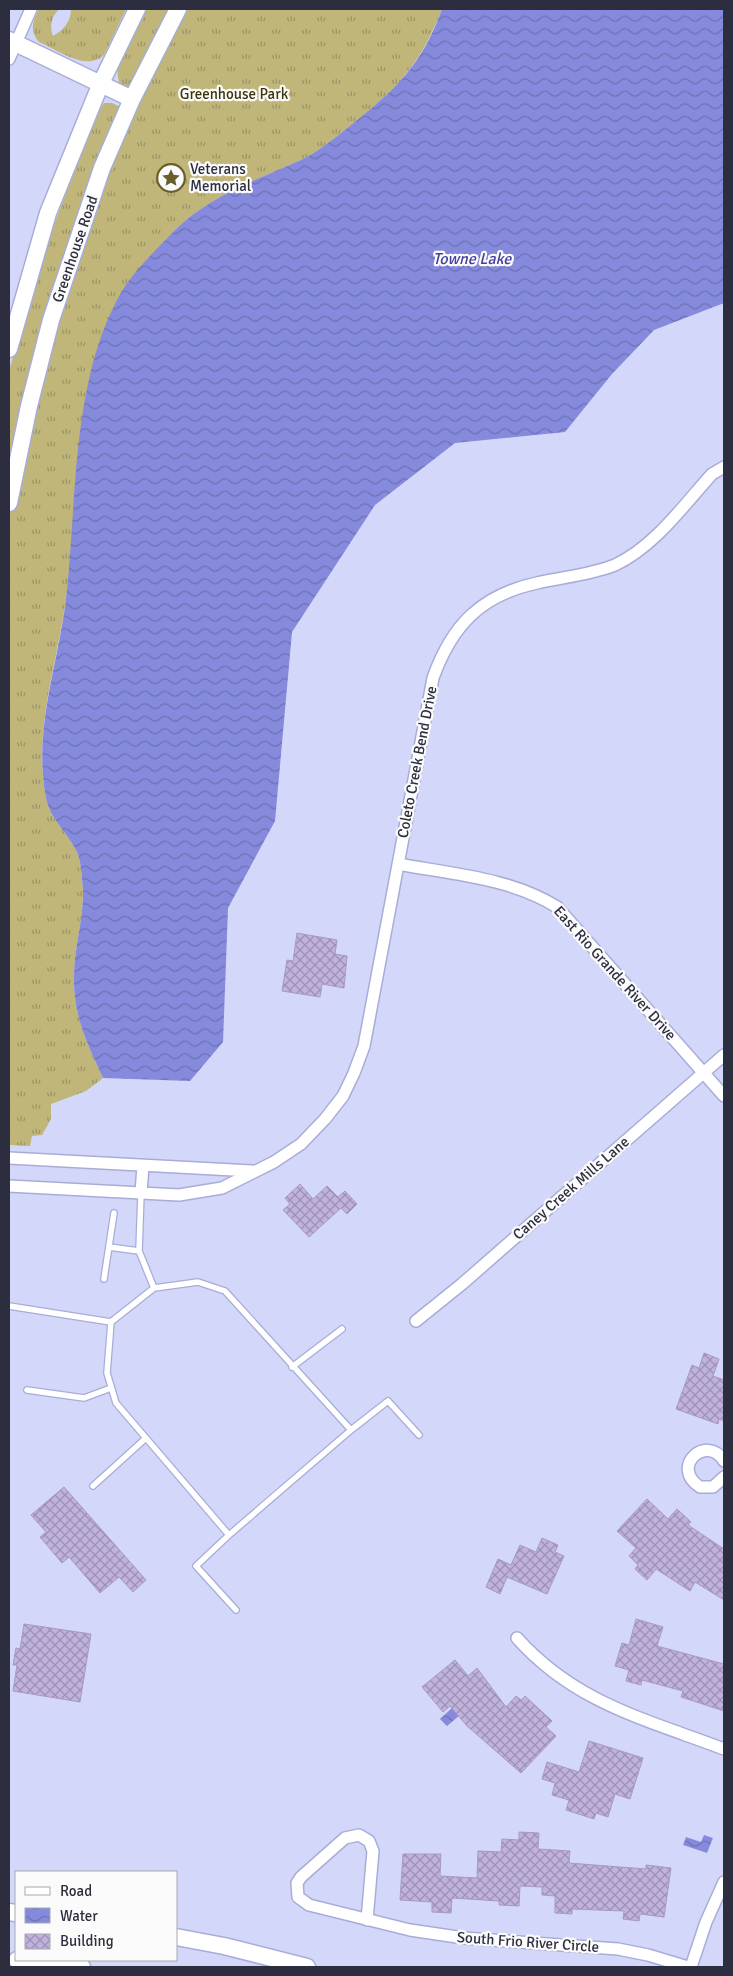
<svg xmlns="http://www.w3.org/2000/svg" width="733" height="1976" font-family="Signika,sans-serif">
<defs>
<pattern id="grass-tufts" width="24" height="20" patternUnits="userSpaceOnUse" patternTransform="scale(1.25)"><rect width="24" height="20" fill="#c0b67a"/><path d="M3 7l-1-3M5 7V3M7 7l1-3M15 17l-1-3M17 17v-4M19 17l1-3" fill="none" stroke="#9c9465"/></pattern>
<pattern id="water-waves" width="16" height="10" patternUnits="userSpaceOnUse" patternTransform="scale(1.25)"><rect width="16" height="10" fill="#858adc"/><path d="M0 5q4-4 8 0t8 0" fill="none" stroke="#6d71b4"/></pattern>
<pattern id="building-cross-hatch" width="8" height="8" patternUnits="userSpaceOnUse" patternTransform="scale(1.25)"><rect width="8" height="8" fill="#c0b2dc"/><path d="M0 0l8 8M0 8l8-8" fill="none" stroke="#9c91b4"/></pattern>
</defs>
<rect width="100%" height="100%" fill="#d3d7fa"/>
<!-- grass -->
<path fill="url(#grass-tufts)" d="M39 9H59C52 16 49 26 53 36 64 30 71 21 71 9H126L104 55C86 72 58 50 39 42 29 30 33 21 39 9Z
M144 9H442C420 65 397 89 351 125 334 139 314 155 294 163 251 182 208 197 174 231 150 256 124 282 110 315 91 357 86 403 81 449 76 499 73 549 66 599 57 665 33 730 46 798 50 819 68 833 77 852 81 861 82 878 83 889 84 918 74 947 74 976 73 1016 87 1043 103 1078L86 1091 51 1104V1119L42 1135 32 1136 30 1146 9 1145V371L38 267 96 114 104 103H112L131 112C125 96 115 81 118 65Z"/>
<!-- water -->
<path fill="url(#water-waves)" d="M442 9H724V303L654 330 612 374 565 432 455 443 375 505 292 632 275 821 228 908 223 1042 190 1081 103 1078C87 1043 73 1016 74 976 74 947 84 918 83 889 82 878 81 861 77 852 68 833 50 819 46 798 33 729 58 666 66 599 77 503 71 385 118 298 131 273 155 251 174 231 208 197 251 182 294 163 314 155 334 139 351 125 396 89 422 65 442 9Z
M452 1708 460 1715 447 1726 440 1719Z
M704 1835 713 1838 707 1853 683 1845 686 1837 701 1842Z"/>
<!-- building -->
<path fill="url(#building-cross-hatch)" stroke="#a799c2" d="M297 933 337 940 335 954 347 956 344 988 322 984 320 997 282 991 287 960 293 961Z
M300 1184 313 1199 327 1186 338 1197 345 1191 357 1204 347 1214 341 1208 309 1237 283 1210 290 1204 285 1198Z
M704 1353 719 1359 713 1376 724 1380V1421L719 1419 718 1424 676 1409 692 1365 699 1368Z
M64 1487 146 1580 133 1592 119 1577 100 1593 69 1557 62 1563 40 1537 46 1532 31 1515Z
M647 1499 668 1519 677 1509 691 1522 688 1525 724 1549V1600L695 1582 690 1591 656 1569 647 1580 635 1569 638 1565 629 1556 636 1548 617 1531Z
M542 1538 558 1545 555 1552 564 1556 547 1594 507 1577 500 1594 486 1587 498 1559 511 1565 520 1545 536 1552Z
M636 1619 663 1627 657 1646 724 1664V1711L681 1697 683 1691 642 1680 641 1685 626 1681 629 1670 615 1666 622 1643 629 1645Z
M24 1624 91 1634 80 1702 13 1691 17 1665H13L16 1648 20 1649Z
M455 1660 468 1676 477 1668 506 1707 516 1696 521 1700 525 1696 552 1721 546 1727 556 1736 521 1773 467 1726 450 1706 443 1712 422 1687Z
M589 1741 643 1758 630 1799 615 1794 608 1817 596 1813 594 1819 566 1810 569 1800 552 1795 555 1783 542 1779 547 1762 579 1772Z
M519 1832 539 1833 538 1849 570 1851 569 1863 646 1869V1865L671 1868 664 1917 640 1914 639 1921 623 1919 624 1911 572 1909V1914L555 1913V1896L542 1895V1887L520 1886 519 1906 499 1905V1901L452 1898 451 1913 432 1912V1902L400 1900 403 1854H441L440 1876 477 1878 478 1851 501 1852 502 1839 519 1840Z"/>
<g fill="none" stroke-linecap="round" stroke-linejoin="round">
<defs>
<path id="lane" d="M109 1247 139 1251
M104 1279 114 1213
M9 1306 111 1322 154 1288 139 1251 141 1193
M111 1322 107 1373 116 1403 229 1535 351 1430 225 1291 198 1282 154 1288
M292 1367 342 1329
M27 1390 84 1398 111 1388
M351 1430 388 1401 419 1435
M93 1486 146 1438
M229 1535 196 1566 236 1610"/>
<path id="street" d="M9 59 31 9
M398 864C452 874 511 878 557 907L724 1096
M9 1158 252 1171
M9 1186 179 1195 222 1188 274 1162 301 1144 325 1119 343 1096 354 1073 364 1046 433 678C452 625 481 595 537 583 563 577 590 575 615 565 654 547 684 505 712 474L724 467
M141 1193 143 1166
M416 1321 462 1284 724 1055
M724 1461C707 1433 669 1467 700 1487H713L724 1477
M517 1638C575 1703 645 1719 724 1749
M367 1920 373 1851 369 1841 359 1835 345 1838 301 1877 297 1883 298 1897 309 1905 410 1930 464 1938 618 1949 648 1955 688 1967
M691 1967 706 1922 724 1882"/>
<path id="secondary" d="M9 40 132 99
M9 349 48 213 101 83 137 9
M9 503 29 406 51 320 102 168 132 99 178 9
M9 1912 16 1913
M176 1937 224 1946 307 1967
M17 1960 82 1967"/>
</defs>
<!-- lane casing -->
<use href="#lane" stroke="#a8add7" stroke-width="8"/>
<!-- street casing -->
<use href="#street" stroke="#a8add7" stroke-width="14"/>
<!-- secondary casing -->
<use href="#secondary" stroke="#a8add7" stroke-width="19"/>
<!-- lane -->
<use href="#lane" stroke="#fff" stroke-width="5.5"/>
<!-- street -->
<use href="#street" stroke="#fff" stroke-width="11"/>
<!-- secondary -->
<use href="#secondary" stroke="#fff" stroke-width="16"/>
</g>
<!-- icons -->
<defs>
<symbol id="sight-ring" viewBox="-11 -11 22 22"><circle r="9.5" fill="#fbfbfb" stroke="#675e2b" stroke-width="1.5"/><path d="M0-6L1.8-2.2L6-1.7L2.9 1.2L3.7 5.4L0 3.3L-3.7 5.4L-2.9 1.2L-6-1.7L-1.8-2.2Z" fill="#675e2b"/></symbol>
</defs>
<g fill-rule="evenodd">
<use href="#sight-ring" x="155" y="162" width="32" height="32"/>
</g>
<g text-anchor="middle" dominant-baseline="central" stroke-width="4.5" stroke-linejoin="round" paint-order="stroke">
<!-- park labels -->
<g font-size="15" fill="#3c350a" stroke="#fbfbfb">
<text x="234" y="94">Greenhouse Park</text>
</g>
<!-- poi labels -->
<g font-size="15" fill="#2c2e3f" stroke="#fbfbfb" text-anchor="start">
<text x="190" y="169">Veterans<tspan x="190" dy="17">Memorial</tspan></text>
</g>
<!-- street labels -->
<g font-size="15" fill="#2c2e3f" stroke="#fbfbfb">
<text transform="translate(75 249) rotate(-71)">Greenhouse Road</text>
<text transform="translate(417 762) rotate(-79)">Coleto Creek Bend Drive</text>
<text transform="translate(615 973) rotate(48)">East Rio Grande River Drive</text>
<text transform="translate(571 1188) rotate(-41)">Caney Creek Mills Lane</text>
<text transform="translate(528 1942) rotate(4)">South Frio River Circle</text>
</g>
<!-- water labels -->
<g font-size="16" font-style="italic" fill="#433f9f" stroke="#fbfbfb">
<text x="472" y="259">Towne Lake</text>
</g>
</g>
<!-- border -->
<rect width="733" height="1976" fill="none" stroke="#2c2e3f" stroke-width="20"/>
<!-- legend -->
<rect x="15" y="1871" width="162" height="90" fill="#fbfbfb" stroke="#a8a9b0"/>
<rect x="25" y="1887" width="25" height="8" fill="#ffffff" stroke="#a8a9b0"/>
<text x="60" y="1896" font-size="15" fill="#2c2e3f">Road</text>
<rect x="25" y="1908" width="25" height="15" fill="url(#water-waves)" stroke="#a8a9b0"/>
<text x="60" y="1921" font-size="15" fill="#2c2e3f">Water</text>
<rect x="25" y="1934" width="25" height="15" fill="url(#building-cross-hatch)" stroke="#a8a9b0"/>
<text x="60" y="1946" font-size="15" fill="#2c2e3f">Building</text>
</svg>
